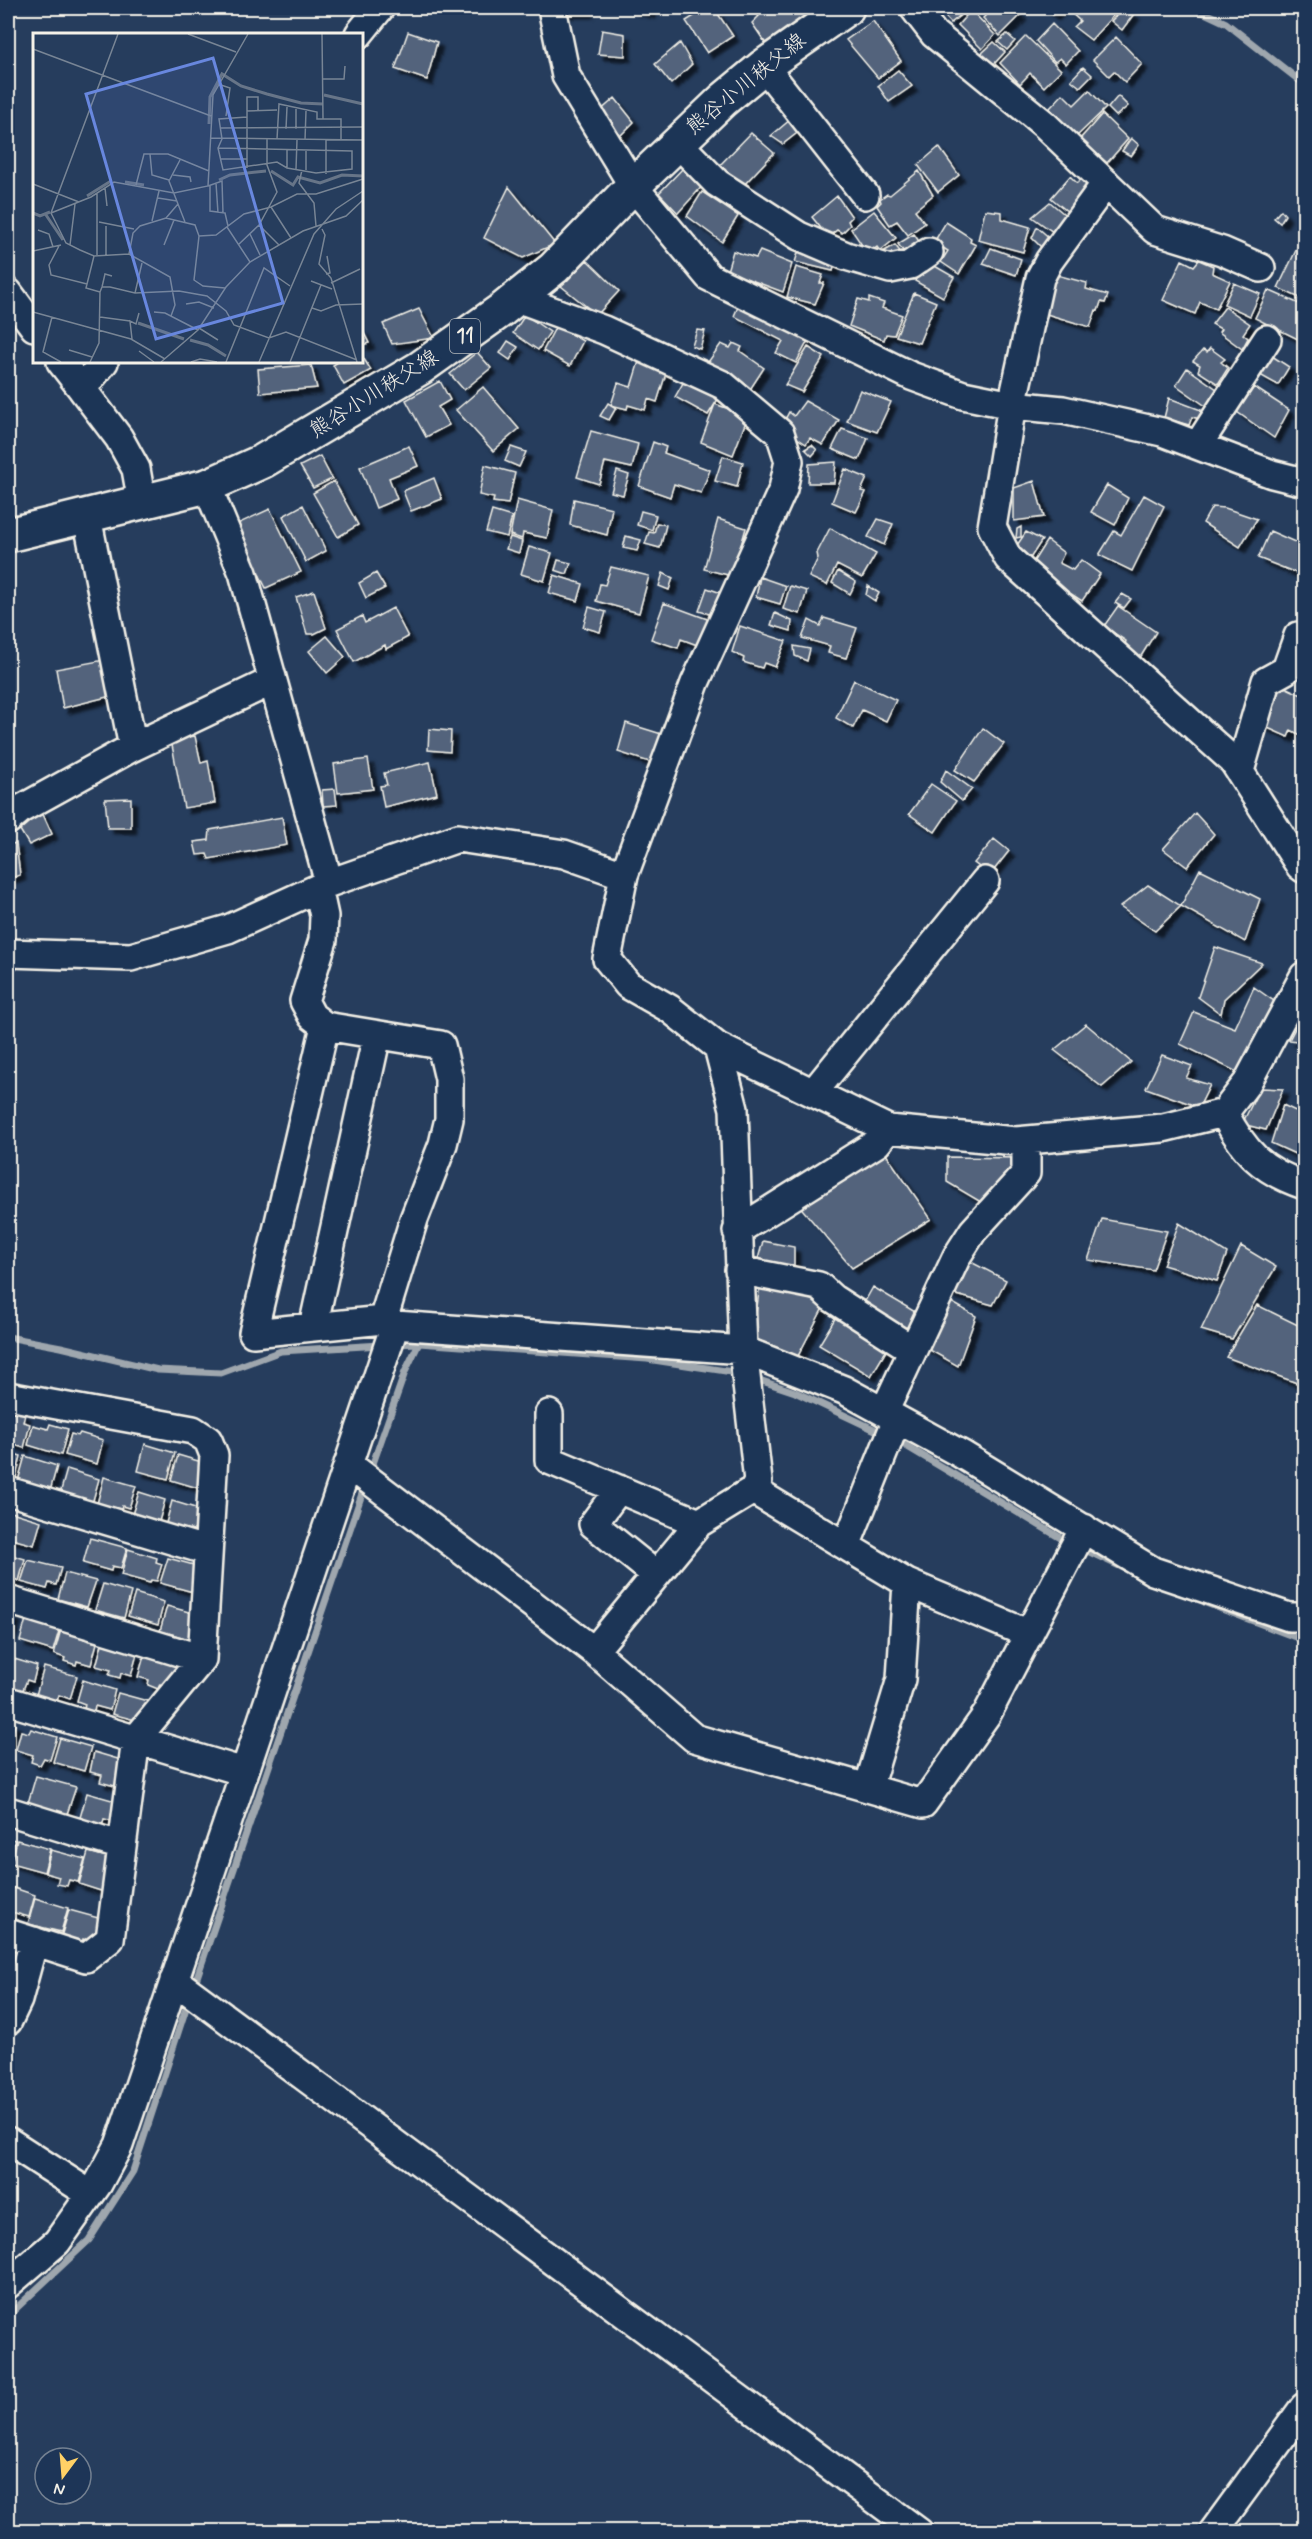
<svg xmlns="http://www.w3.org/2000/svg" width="1312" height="2539" font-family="Mynerve,'Klee One',sans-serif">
<defs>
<filter id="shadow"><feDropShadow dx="5.5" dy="5.5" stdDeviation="1.5" flood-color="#0009"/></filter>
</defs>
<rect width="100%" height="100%" fill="#263d5d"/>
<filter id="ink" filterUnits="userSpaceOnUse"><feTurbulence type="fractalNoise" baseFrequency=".0167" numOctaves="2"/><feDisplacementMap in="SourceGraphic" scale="12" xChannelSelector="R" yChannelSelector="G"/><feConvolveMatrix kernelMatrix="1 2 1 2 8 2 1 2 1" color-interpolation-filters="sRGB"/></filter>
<g filter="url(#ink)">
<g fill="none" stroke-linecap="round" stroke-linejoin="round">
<!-- stream -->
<path stroke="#9fa7ae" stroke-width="7" d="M1194 8 1226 23 1304 84
M8 1337 61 1347 158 1370 221 1373 281 1351 381 1345
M395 1344 419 1343 647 1359 739 1373
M753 1378 795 1392 886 1435
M896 1440 1069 1543
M370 1472 405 1372 419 1343
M1079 1547 1126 1569
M1206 1603 1298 1638 1304 1637
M194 1986 365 1485
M8 2316 89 2240 133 2171 189 1999"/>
</g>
<!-- building -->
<path fill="#52647b" stroke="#f4f1e8" stroke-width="1.5" filter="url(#shadow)" d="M557 8H587V12H557Z
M629 8H651L650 13Z
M707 8H714L733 36 707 53 686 21Z
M750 8H799L804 16 766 44 752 23 759 16Z
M937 8H969L951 23Z
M993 8H1014L1021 15 1000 36 983 18Z
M1046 8H1060L1053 15Z
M1073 8H1120L1091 40 1074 27 1080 21 1069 11Z
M1124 8 1134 14 1122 30 1111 21Z
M971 10 995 35 982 49 958 25Z
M873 21 901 61 878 78 846 40Z
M1052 24 1078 51 1066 64 1060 58 1055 62 1036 41Z
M602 30 625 34V56L598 54Z
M408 32 437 42 427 80 395 69Z
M1007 34 1015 41 1007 50 998 42Z
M1026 36 1061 70 1044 87 1030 73 1020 84 1000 63Z
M1116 37 1142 64 1125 82 1114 71 1109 76 1093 60Z
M994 42 1005 52 994 64 981 54Z
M680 43 692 64 671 84 655 64Z
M1083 67 1092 75 1080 87 1071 80Z
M898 70 912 86 889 102 878 86Z
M1089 90 1106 108 1076 137 1049 109 1063 94 1074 105Z
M1118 96 1128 106 1116 116 1108 108Z
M615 98 634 122 617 139 599 112Z
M1102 114 1128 139 1107 163 1080 139Z
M791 119 801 130 783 144 771 136Z
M751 133 774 153 741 188 719 166Z
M1131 138 1139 145 1131 156 1122 151Z
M939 147 959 175 938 192 918 165Z
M685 166 707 181 678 213 659 193Z
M919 171 933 195 915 210 925 223 908 235 897 221 890 225 877 206 881 202 880 199 887 194 890 195Z
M1087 174 1100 185 1073 216 1051 198 1070 176 1077 183Z
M509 187 555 244 523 258 484 238Z
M702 192 738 216 722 242 687 216Z
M837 196 852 217 848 221 850 225 842 233 837 230 828 237 812 217Z
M1050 202 1070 219 1056 234 1032 217Z
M985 210 1002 212V219L1030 227 1023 252 978 240Z
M1281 210 1285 215 1280 223 1274 218Z
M874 211 896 238 880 251 877 247 868 254 851 229Z
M946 222 971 238 970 242 976 245 959 274 941 262 948 251 934 242Z
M1037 227 1052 240 1043 249 1032 238Z
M914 234 922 246 906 255 898 244Z
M802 241 836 260 833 271 795 262Z
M1299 244 1304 247V300L1278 288Z
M895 245 902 254 893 261 883 252Z
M991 248 1021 259 1016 275 983 264Z
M733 251 756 258 760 251 792 264 783 292 727 271Z
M587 260 619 291 597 315 561 286Z
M1182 260 1194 266 1199 260 1213 266 1212 273 1230 281 1216 309 1200 302 1195 314 1163 300Z
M926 261 954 277 943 297 915 281Z
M796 267 823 275 820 283H824L815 304 787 297Z
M1053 274 1087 283 1086 289 1108 295 1105 303 1101 302 1098 311 1096 310 1090 327 1043 313Z
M1234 283 1260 294 1250 316 1224 304Z
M1268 290 1304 306V342L1255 318Z
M914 293 936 302 919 343 896 336Z
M869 298 884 303 882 308 902 315 894 335 886 334 884 340 849 326 858 299 869 302Z
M741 300 811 335 796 363 776 353 783 341 734 316Z
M1225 307 1250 324 1243 334 1248 338 1242 349 1219 332 1221 329 1212 324Z
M419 309 434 338 392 344 383 324Z
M525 315 550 332 538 350 513 333Z
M556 326 583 341 570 366 543 351Z
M362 329 369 343 362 345Z
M697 330 705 331 700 349 692 346Z
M508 341 518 347 510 360 500 353Z
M733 343 742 347 740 351 764 368 749 391 706 365 721 344 730 348Z
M808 347 824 357 802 392 785 385Z
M1210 348 1225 359 1221 362 1228 368 1218 384 1198 371 1200 365 1193 361 1203 350 1207 352Z
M477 352 491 368 464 390 450 374Z
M362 356 371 370 344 385 333 365 338 362H362Z
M1272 356 1289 367 1278 385 1260 375Z
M640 358 668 367 657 402 648 399 645 410 628 405 627 409 611 405 618 383 631 387Z
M311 365 317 388 260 393 258 369Z
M1187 368 1221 392 1210 409 1176 385Z
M687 376 720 396 708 415 675 397Z
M440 381 450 400 438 407 449 425 426 437 406 400Z
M483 387 519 429 493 451 456 410Z
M1254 387 1289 410 1274 438 1237 412Z
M860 390 891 402 877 432 847 421Z
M1169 398 1201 410 1200 419 1192 417 1189 425 1164 418Z
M805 401 839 420 823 445 810 438 806 444 781 427 789 412 794 416Z
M608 403 616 408 609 420 600 416Z
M715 404 748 416 733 455 701 442Z
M842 429 868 438 859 460 832 449Z
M591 431 638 444 632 468 605 462 599 484 577 477Z
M653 442 666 447 664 453 710 470 701 493 674 484 670 497 639 486Z
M812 445 817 450 812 456 805 449Z
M409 446 418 466 389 478 397 499 376 508 360 467Z
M511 447 526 452 519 467 505 461Z
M320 456 332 479 313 488 300 466Z
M723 456 743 462 737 487 715 481Z
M836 462 834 483H808L809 464Z
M485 465 515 473 508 504 493 502 494 498 479 495Z
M845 469 867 478 861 491 866 492 856 512 832 502Z
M617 471 629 475 623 495 611 492Z
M434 478 442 499 411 511 403 491Z
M334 481 358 525 338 537 313 493Z
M1034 481 1044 517 1014 521V488Z
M1107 485 1128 498 1115 525 1091 512Z
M1144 495 1164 506 1132 571 1099 555 1114 531 1121 535Z
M574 499 612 508 607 535 570 525Z
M517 500 553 510 547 538 523 533 522 539 510 535Z
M303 505 326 551 306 562 283 516Z
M1212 507 1225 508 1257 519 1240 547 1203 523Z
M270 509 301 572 266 588 235 525Z
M492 511 512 517 507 537 486 532Z
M641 511 656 515 652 530 637 525Z
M718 519 746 528 732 576 704 569Z
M878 519 893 524 884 545 868 537Z
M657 523 666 525 660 548 645 544 649 532 654 533Z
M1021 527V537L1016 538 1017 529Z
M830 528 876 554 862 578 837 565 827 585 809 577 818 558 817 553Z
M1270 531 1304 546V557L1299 574 1258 558Z
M1026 532 1042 540 1029 560 1013 551Z
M626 536 641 540 637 551 623 548Z
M510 537 522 541 519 553 506 549Z
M1047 540 1064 553 1059 563 1073 570 1081 560 1100 574 1082 601 1030 567Z
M529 547 552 553 544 581 521 574Z
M558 560 571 563 567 574 555 570Z
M611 567 649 576 639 613 596 601 600 584 605 585Z
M838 571 856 582 850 594 832 583Z
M376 573 385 588 366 598 359 583Z
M663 573 673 578 669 590 659 586Z
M554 575 583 584 578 601 549 593Z
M760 577 786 586 780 604 756 597Z
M790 586 807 591 800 614 783 609Z
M868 586 879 593 875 601 866 595Z
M707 588 724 594 716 616 699 611Z
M314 591 326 628 314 634H307L296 597Z
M1122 594 1131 599 1124 608 1115 603Z
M664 603 710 620 700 646 681 639 678 648 651 639Z
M1118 606 1156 632 1138 661 1124 648 1126 641 1104 626Z
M589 607 606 612 600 632 583 627Z
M393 608 408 637 386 649 385 645 354 662 337 629 362 616 365 623Z
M775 613 792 621 791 631 771 625Z
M824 618 857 628 846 658 828 653 830 646 802 638 809 620 820 626Z
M740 626 786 641 775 667 764 663 762 668 743 662 744 658 732 652Z
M327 636 345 657 327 673 309 651Z
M794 646 810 649 807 661 795 656Z
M104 660 111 696 63 708 56 669Z
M854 680 896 700 886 721 862 710 853 728 836 718Z
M1272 681 1304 696V737L1291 730 1288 737 1261 725Z
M626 723 668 736 659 765 618 752Z
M983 728 1004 744 974 782 955 770Z
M429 729 451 731 450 752 428 750Z
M195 736 201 763 208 761 215 803 184 808 171 740Z
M368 759 373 789 338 793 334 764Z
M430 762 437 794 384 807 380 786 387 785 384 773Z
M946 770 972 789 962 801 940 782Z
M931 784 956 801 935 832 909 814Z
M335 789 337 805 323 806 322 790Z
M131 798V828H108L105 799Z
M41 810 52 834 29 845 17 825Z
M1195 813 1214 834 1187 867 1163 849Z
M282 817 287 845 209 859 207 854 197 855 194 842 209 840 210 830Z
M994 839 1009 851 990 875 974 863Z
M16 843 20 875 8 879V845Z
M1200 869 1260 899 1245 942 1181 906Z
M1148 885 1181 906 1155 931 1120 907Z
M1215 947 1262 963 1224 999 1221 1014 1198 997Z
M1254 987 1281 1006 1237 1072 1180 1044 1194 1012 1235 1028Z
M1304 1011V1042L1289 1040Z
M1086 1024 1131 1062 1102 1087 1054 1050Z
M1162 1055 1192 1066 1186 1078 1210 1085 1199 1107 1146 1088Z
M1260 1088 1283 1089 1266 1130 1242 1124Z
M1283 1105 1304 1115V1158L1271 1143Z
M881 1147 931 1219 852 1268 797 1203Z
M947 1157 1021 1158 991 1208 947 1182Z
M1102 1219 1167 1231 1153 1270 1088 1260Z
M1179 1223 1227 1253 1217 1281 1163 1265Z
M763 1241 794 1247V1269L756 1266Z
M1241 1246 1276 1267 1232 1339 1201 1330Z
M965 1259 1006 1280 993 1305 946 1292Z
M760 1284 825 1304 798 1356 753 1338Z
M873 1287 922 1316 908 1341 859 1312Z
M944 1298 976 1316 958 1366 919 1344Z
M1257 1305 1304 1328V1370L1297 1383 1226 1357Z
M837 1315 889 1346 871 1376 819 1345Z
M13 1411 25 1414 23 1422 30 1424 24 1448 8 1443V1417L10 1418Z
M50 1424 68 1429 61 1455 28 1445 33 1425 48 1429Z
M80 1433 103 1440 97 1464 65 1455 71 1434 78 1436Z
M145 1444 175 1453 168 1479 138 1471Z
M8 1452 21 1456 15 1481 8 1479Z
M178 1455 205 1463 198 1488 171 1480Z
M25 1456 57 1466 50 1491 18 1481Z
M67 1469 99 1479 92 1504 60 1494Z
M104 1477 136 1486 129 1508 122 1506 121 1510 97 1504Z
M139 1492 165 1500 158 1525 131 1518Z
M172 1501 202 1510 196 1531 190 1529 189 1533 165 1527Z
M8 1511 41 1521 34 1545 8 1538Z
M90 1538 127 1548 121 1568 112 1566 111 1571 83 1563Z
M128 1549 157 1558 156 1562 162 1564 157 1581 151 1580 150 1583 121 1575Z
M8 1554 25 1559 19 1581 14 1579 12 1585 8 1583Z
M168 1558 201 1567 193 1592 160 1583Z
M28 1560 61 1568 56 1585 49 1583 47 1589 21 1582Z
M65 1573 96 1581 87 1607 58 1599Z
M103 1584 131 1592 124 1618 95 1610Z
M135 1593 164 1602 158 1625 128 1616Z
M167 1606 200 1615 193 1640 160 1631Z
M8 1615 15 1617 9 1637 8 1636Z
M26 1619 59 1631 53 1651 20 1641Z
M62 1626 85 1632 84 1639 97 1643 91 1665 77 1661 76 1665 64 1661 65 1658 54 1654Z
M102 1644 137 1654 131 1676 121 1673 120 1678 109 1675 111 1670 96 1666Z
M144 1656 176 1665 170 1687 160 1684 158 1689 148 1685 149 1680 138 1677Z
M8 1657 37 1666 33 1682 27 1680 22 1692 8 1688Z
M44 1667 77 1676 70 1699 59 1695 57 1701 36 1695Z
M83 1680 115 1690 110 1710 95 1706 94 1712 84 1710 85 1704 77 1701Z
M118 1693 151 1702 139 1721 112 1714Z
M8 1722 15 1724 8 1749Z
M31 1729 57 1737 50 1760 44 1758 40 1765 31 1762 33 1755 16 1750 21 1731 29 1733Z
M60 1738 91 1747 84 1771 53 1762Z
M94 1752 128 1762 115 1786 100 1782 102 1775 90 1772Z
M36 1776 76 1787 67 1814 28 1803Z
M87 1793 119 1802 113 1821 104 1819 102 1827 79 1821Z
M8 1838 15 1840 9 1860H8Z
M17 1840 50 1849 44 1872 11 1863Z
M51 1850 85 1859 78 1882 69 1880 67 1886 57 1884 59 1877 45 1873Z
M88 1852 115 1859 104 1892 79 1884Z
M8 1886 35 1895 29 1917 8 1911Z
M35 1898 68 1908 61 1932 28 1924Z
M69 1910 102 1919 95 1943 83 1939 82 1943 61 1937Z"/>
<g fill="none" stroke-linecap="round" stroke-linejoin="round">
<defs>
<path id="street" d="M552 8 566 76 633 186 709 277 911 376 963 395 1012 405 1063 410 1162 432 1272 474 1304 482
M914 8 934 34 1044 124 1155 230 1222 251 1261 268
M359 34 380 8
M764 66 865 195
M677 142 717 183 799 236 846 256 890 269 910 265 929 252
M1106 183 1049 261 1040 278 1012 405 992 527 1008 558 1233 761 1300 866 1304 869
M8 292 34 327
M517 298 604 330 723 385 780 433 789 461 783 489 695 683 624 875 607 959 628 985 670 1009 718 1047 888 1129 1016 1141 1163 1128 1224 1113 1247 1083 1304 976
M61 362 82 389 104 362
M82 389 119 438 136 469 142 503
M1198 445 1267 339
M207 486 243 573 329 883
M87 517 133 747
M1240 771 1266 681 1286 670 1298 636 1304 638
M8 820 21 809 133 747 272 681
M318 888 324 916 323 940 304 1001 312 1016 325 1026 441 1045 449 1079V1119L443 1144 414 1219 383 1320
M8 953 131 957 228 929 329 883 458 838 564 854 624 875
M325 1026 253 1333 383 1320 395 1325
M813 1093 985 881
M1224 1113C1244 1152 1262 1171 1304 1185
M737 1231 877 1143 888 1129
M739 1270 819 1286 832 1298 913 1350
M313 1327 377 1035
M8 1396 193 1430 208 1440 214 1455 202 1659 136 1739 110 1939 86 1958 8 1933
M884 1412 957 1256 973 1231 1026 1173V1141
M549 1414V1460L699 1523
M348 1464 594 1651 694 1738 923 1804 987 1714 1084 1528
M619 1489 593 1524 655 1574
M753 1490 907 1583 901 1679 868 1788
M8 1491 208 1551
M846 1546 897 1419
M907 1583 1029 1634
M8 1600 202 1659
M594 1651 699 1523 753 1490 758 1481 743 1350 734 1109 718 1047
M8 1701 244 1772
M8 1811 122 1846
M174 1980 919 2532
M8 2021 18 2000 34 1941
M8 2141 90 2194
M8 2284 57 2242 98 2184 119 2145 395 1325 743 1350 844 1390 961 1454 1153 1571 1289 1617H1304
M1213 2532 1304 2407"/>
<path id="primary" d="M8 535 207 486 263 461 420 368 503 309 554 268 633 186 723 100 764 66 847 8"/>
</defs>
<!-- street casing -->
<use href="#street" stroke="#f4f1e8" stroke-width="32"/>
<!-- primary casing -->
<use href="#primary" stroke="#f4f1e8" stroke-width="38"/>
<!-- street -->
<use href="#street" stroke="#1d3557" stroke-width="27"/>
<!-- primary -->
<use href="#primary" stroke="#1d3557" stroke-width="33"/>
</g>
</g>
<g text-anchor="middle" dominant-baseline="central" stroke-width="4.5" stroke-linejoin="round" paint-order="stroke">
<!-- shield labels -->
<rect fill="#1d3557" stroke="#b4b9bc" stroke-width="1.5" x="450" y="319" width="30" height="34" rx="4.5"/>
<g font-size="20" font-weight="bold" fill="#f4f1e8">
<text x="465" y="336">11</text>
</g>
<!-- street labels -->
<g font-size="21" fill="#f4f1e8" stroke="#1d3557">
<text transform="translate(746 84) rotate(-39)">熊谷小川秩父線</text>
<text transform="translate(374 394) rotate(-32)">熊谷小川秩父線</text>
</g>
</g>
<!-- overview -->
<g transform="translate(33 33)">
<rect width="330" height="330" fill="#263d5d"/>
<path fill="none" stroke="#677588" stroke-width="3" d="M291 62 330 71M176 91 177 64 189 41 208 53 234 61 268 70 290 71M238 138 260 152 265 144 287 150 309 142 330 143M186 147 197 142 233 138M92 149 111 152M54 163 78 148M0 180 7 183 17 179M13 182 30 207M105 290 151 306M157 307 175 312 193 323"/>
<path fill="none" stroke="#788595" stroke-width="1.5" d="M85 1 18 180 33 210 47 217 61 223 96 221 137 244 142 272 138 283M155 1 203 19M289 1 290 86M0 16 178 83M290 46H311L312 33M185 51 197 55 193 83M214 78V64H225V78M187 95 330 94M253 96 254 74M263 96V76M177 105 330 107M244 106 246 71 284 79V86H308V107M272 107 273 78M185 115 319 118V136L283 140 254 135 244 129 190 137 185 115 189 106 186 86 214 84M254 116V135M117 121 119 142 136 147M187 126H214M147 127 136 148 152 189M214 135V78L244 77M263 136 264 107M269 137 266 150 281 170 283 193M273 137V117M293 141V107M140 142 157 144 158 149M183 150 185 180M0 151 46 169M103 152 111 121H135L176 138M175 153 189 148 190 180M177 153V178L192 180 195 193M72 155 74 173M125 165 144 168M238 174 258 205M18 180 58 164 81 149 141 160 175 153 180 62 215 1M133 185 145 171M119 188 126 158M66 189 101 196M293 190 313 183 330 167M226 192 246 212M194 194 217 229M289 196 292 202 286 231 298 245 324 329M5 197 16 201 20 214M217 201 227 222M166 203 183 202 211 181 238 174 264 161H283L330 146M37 212 42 171M131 212 141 187M205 212 226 192 244 159 234 132V106M26 213 16 232 18 242 54 251M0 218 28 212M96 221 100 200 107 193 133 185 162 192 166 203 161 247 170 253 192 255M64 222V160M73 222V193M61 223 53 255 67 259M293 241 297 240 294 223M278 248 299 256M298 250 327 236M69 254 72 241 79 243M67 259 69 254H77L102 260 146 258 174 263 193 278 201 292 236 305 253 299 324 327M102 260 109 230M153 271 166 269 181 275M279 275 288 278 303 272 330 271M0 279 98 306 132 326M121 279 132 280 165 297M19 284 10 319 28 329M67 284 97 288M166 295 185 307M99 306 97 288 103 291 106 280M36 317 59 324M106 318 121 329M57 329 66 310 67 259M128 329 165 297 193 254 217 229 270 198 293 190M158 329 167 326 184 329M193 329 231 235 257 253M226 329 281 201 303 176 330 158M257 329 288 252"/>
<path fill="#6887de" fill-opacity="0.15" stroke="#6887de" stroke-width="3" d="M180 25 250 270 123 306 53 61Z"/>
<rect width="330" height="330" fill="none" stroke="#f4f1e8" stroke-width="3"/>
</g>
<!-- margin -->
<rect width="1312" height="2539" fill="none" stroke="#1d3557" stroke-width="30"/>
<rect x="15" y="15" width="1282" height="2509" fill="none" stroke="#f4f1e8" stroke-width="2" filter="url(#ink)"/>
<!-- north arrow -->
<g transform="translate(63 2476) rotate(196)"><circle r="28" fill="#1d3557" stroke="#738091" stroke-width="1.5"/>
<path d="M0-4.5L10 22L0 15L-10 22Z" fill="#ffd166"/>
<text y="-9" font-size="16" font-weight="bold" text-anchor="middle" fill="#f4f1e8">N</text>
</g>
</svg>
